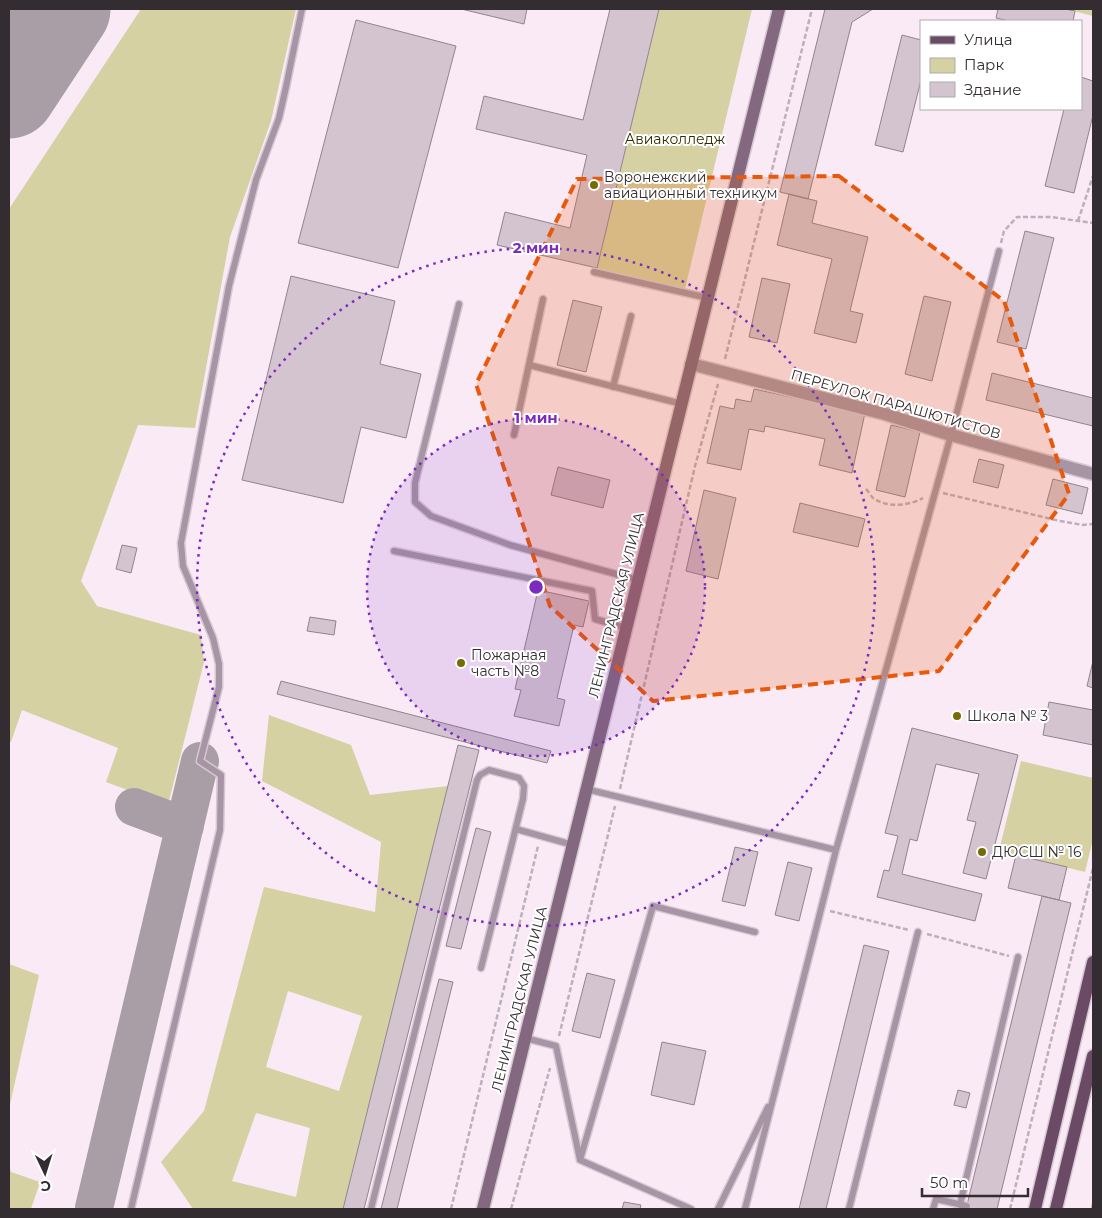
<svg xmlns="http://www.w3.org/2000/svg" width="1102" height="1218" font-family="Montserrat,sans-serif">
<rect width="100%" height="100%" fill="#f9eaf6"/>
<!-- green -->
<path fill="#d5d1a3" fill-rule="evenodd" d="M141 9H296L271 121 230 237 195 428 138 425 81 581 97 606 201 635 204 662 168 805 106 782 118 748 22 710 11 742 9 741V209Z
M659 9H752L685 289 597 268Z
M1065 9H1093V16Z
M269 715 351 745 370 795 448 786 343 1209H193L161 1162 204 1111 264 887 375 912 381 842 262 781ZM288 991 362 1016 339 1091 266 1067ZM256 1113 310 1128 296 1197 232 1181Z
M1021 761 1093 778V839L1085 872 999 851Z
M9 964 39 975 9 1109Z
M9 1165 11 1172 40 1182 31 1209H9Z"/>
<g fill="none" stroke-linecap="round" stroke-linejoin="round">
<!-- taxiway -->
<path stroke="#a99ea6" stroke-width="38" d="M9 66 18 60 44 38
M134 807 185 826
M94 1208 200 761"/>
<!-- runway -->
<path stroke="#a99ea6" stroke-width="95" d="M9 91 63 9"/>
</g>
<!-- building -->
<path fill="#d3c4d0" stroke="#91848f" d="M461 9H527L524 24Z
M610 9H659L597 268 497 245 505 212 570 228 587 155 476 129 484 96 583 120Z
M825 9H873L852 22 808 199 780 192Z
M998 9H1065L1075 11 1073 21H1009L996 18Z
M356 20 456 46 398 268 298 243Z
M902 35 921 40V80L903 152 875 145Z
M1081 77 1093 81V115L1074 193 1045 186 1064 109H1081Z
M789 194 817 201 812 223 868 237 850 311 863 314 856 343 814 333 832 259 777 245Z
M1025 231 1054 238 1026 349 997 342Z
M291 276 395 301 380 364 421 374 406 438 361 427 343 503 242 480Z
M762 278 790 284 777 343 749 337Z
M924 296 951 302 932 381 905 374Z
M573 300 602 307 586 372 557 365Z
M992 373 1093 398V426L986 400Z
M754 389 865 413 852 473 819 465 825 439 765 426 764 432 749 429 741 470 707 463 720 406 734 409 736 399 751 402Z
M891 425 920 432 905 497 876 490Z
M979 459 1004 465 998 488 973 482Z
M558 467 610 480 603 508 551 495Z
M1053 479 1088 488 1082 514 1046 505Z
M704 490 736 498 718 579 686 571Z
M800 503 865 519 858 547 793 532Z
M122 545 137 548 131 573 116 569Z
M538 590 589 601 583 627 574 625 557 698 565 700 559 726 514 716 521 690 515 689Z
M310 617 336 621 334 635 307 631Z
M1093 661V688L1087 686Z
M281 681 551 751 547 763 277 694Z
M1049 702 1093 710V745L1043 735Z
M912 728 1018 755 986 879 963 873 976 822 967 820 979 774 936 764 917 841 910 839 902 874 982 894 975 921 877 897 884 870 889 871 898 836 885 833Z
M458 745 479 750 364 1209H343Z
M476 828 491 832 461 949 446 946Z
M735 847 758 852 745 906 722 901Z
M1016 855 1067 867 1059 900 1008 888Z
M788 862 812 868 799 921 775 915Z
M1042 896 1071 903 997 1209H966Z
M864 945 889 951 826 1209H799Z
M587 973 615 980 600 1038 572 1031Z
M439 979 453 982 397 1209H381Z
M662 1042 706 1051 694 1105 651 1095Z
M958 1090 970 1093 966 1108 954 1105Z
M624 1202 641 1205 640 1209H622Z"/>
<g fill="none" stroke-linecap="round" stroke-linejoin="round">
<defs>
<path id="lane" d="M594 272 708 298
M459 304 415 483V502L431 516 510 545 638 580
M529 365 682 404
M613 387 631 316
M514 435 543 299
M394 551 592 591 595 619 626 628
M586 789 836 850
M516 829 573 845
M525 1038 556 1046 580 1160 653 906 755 932
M580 1160 691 1209
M960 1205 1018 957
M131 1209 220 830 221 775 200 761 219 687V664L213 638 183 566 181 543 229 286 256 180 279 118 286 87 302 9
M371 1209 477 780 480 775 489 770 519 778 524 786 523 799 481 968
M718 1209 768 1107
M745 1209 836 850 951 435 999 251
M849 1209 918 932
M933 1209 936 1199 967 1206"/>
<path id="street" d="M691 364 885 414 951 435 1093 474"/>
<path id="secondary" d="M483 1209 779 9"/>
<path id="primary" d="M1035 1209 1093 962
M1056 1209 1093 1056"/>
</defs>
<!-- lane casing -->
<use href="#lane" stroke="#d5c8d3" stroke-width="9"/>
<!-- street casing -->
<use href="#street" stroke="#d5c8d3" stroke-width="15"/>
<!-- secondary casing -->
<use href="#secondary" stroke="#d5c8d3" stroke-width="15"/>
<!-- primary casing -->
<use href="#primary" stroke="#d5c8d3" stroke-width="15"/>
<!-- path -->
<path stroke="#bcb0ba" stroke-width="2.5" stroke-dasharray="5 2.5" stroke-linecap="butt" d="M1078 221 1093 176
M1001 243 1004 231 1017 217H1051L1093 223
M725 359 812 9
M866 489C868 491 871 496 873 498 887 508 909 506 923 498
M943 493 1060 521 1083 525 1093 524
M620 789 695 466 718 384
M830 911 909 930
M927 934 1009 956
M559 1036 615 806
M451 1209 538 846
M511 1209 550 1068
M1010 1209 1093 868
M1092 1209 1093 1203"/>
<!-- lane -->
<use href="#lane" stroke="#a794a4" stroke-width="6"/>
<!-- street -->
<use href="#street" stroke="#a794a4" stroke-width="12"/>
<!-- secondary -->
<use href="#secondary" stroke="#83687f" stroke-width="12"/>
<!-- primary -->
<use href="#primary" stroke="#6a4a65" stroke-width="12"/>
</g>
<!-- marked area -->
<path fill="#e8590c" fill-opacity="0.2" stroke="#e8590c" stroke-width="4" stroke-dasharray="10 6" stroke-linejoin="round" d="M839 176 1004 301 1069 494 939 671 653 701 550 606 476 384 577 179Z"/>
<!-- distance rings -->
<circle cx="536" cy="587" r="169" fill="#7b2cbf" fill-opacity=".12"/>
<g fill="none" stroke="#7b2cbf" stroke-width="2.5" stroke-dasharray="2.5 5">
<circle cx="536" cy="587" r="169"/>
<circle cx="536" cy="587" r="339"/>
</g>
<!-- markers -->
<g fill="#756c06" stroke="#fff" stroke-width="2">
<circle cx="594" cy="185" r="5"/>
<circle cx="461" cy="663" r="5"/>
<circle cx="957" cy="716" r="5"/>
<circle cx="982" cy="852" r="5"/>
</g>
<g text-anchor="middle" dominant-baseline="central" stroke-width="4" stroke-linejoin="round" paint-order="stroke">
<!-- park labels -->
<g font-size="14" fill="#312d01" stroke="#fff">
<text x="675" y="139">Авиаколледж</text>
</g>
<!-- poi labels -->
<g font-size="14" fill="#332d32" stroke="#fff" text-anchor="start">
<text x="604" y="177">Воронежский<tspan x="604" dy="16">авиационный техникум</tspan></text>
<text x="471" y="655">Пожарная<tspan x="471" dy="16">часть №8</tspan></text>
<text x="967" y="716">Школа № 3</text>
<text x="992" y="852">ДЮСШ № 16</text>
</g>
<!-- street labels -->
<g font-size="14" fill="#332d32" stroke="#fff">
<text transform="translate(896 404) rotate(16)">ПЕРЕУЛОК ПАРАШЮТИСТОВ</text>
<text transform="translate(616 605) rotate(-76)">ЛЕНИНГРАДСКАЯ УЛИЦА</text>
<text transform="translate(519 999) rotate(-76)">ЛЕНИНГРАДСКАЯ УЛИЦА</text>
</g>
</g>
<circle cx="536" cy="587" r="8" fill="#7b2cbf" stroke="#fff" stroke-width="2.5"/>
<g font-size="15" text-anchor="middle" font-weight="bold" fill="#7b2cbf" stroke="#fff" stroke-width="4" stroke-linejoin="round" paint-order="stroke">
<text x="536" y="253">2 мин</text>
<text x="536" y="423">1 мин</text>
</g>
<!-- border -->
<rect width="1102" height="1218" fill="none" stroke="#332d32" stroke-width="20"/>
<!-- legend -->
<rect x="920" y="20" width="162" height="90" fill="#ffffff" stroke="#adabad"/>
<rect x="930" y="36" width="25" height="8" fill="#6a4a65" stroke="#adabad"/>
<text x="964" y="45" font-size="15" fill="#332d32">Улица</text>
<rect x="930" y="58" width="25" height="15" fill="#d5d1a3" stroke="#adabad"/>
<text x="964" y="70" font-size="15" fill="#332d32">Парк</text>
<rect x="930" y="82" width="25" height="15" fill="#d3c4d0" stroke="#adabad"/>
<text x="964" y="95" font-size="15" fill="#332d32">Здание</text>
<!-- north arrow -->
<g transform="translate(45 1173) rotate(176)" stroke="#ffffff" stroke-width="4" paint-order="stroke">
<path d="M0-4L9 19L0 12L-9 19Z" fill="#332d32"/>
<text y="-8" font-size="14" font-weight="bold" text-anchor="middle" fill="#332d32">С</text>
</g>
<!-- scale -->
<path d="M922 1188v8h106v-8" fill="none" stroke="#332d32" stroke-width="2.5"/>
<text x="930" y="1188" font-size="15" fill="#332d32" stroke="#ffffff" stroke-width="4" paint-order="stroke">50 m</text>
</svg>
